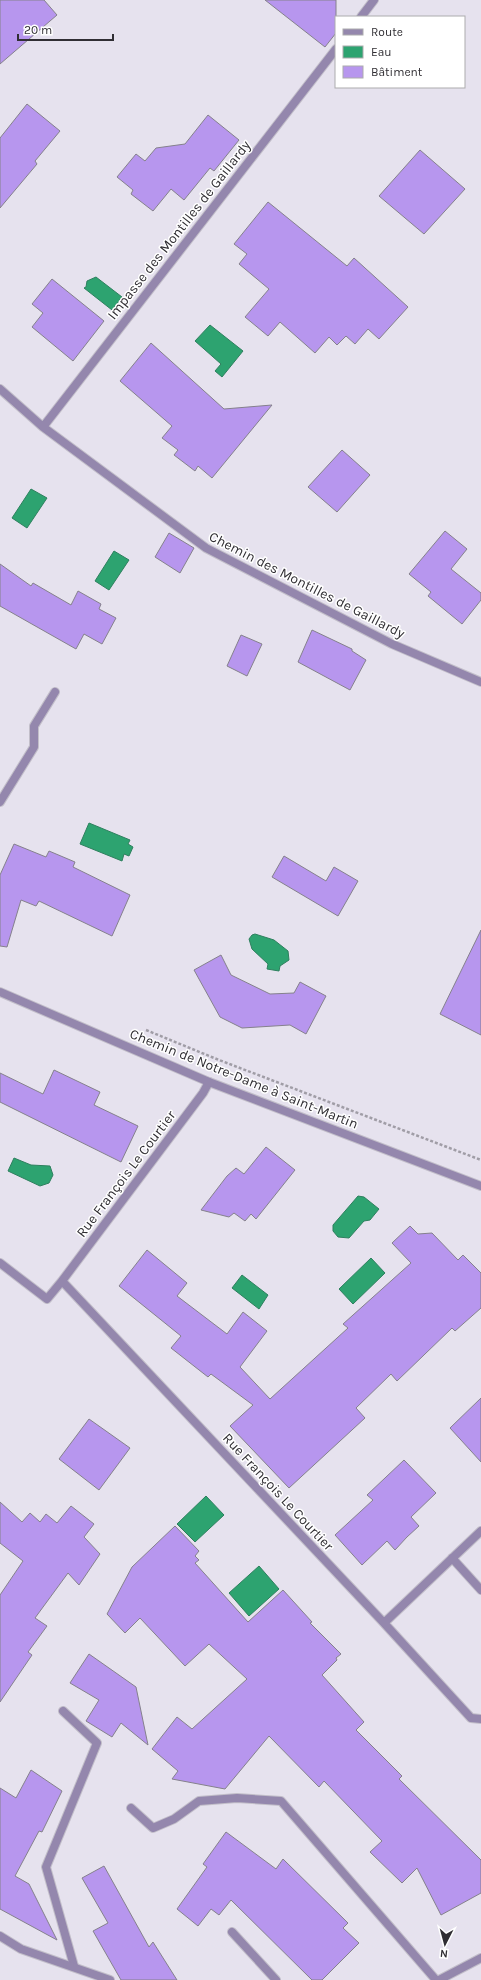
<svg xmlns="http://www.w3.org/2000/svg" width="481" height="1980" font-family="Karla,sans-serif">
<rect width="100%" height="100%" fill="#e6e2ee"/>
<!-- water -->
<path fill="#2da370" stroke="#2e805e" d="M96 277 122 297 112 310 84 288 86 287 87 281Z
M210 325 243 351 222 377 215 371 221 364 195 341Z
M31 489 47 498 27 528 12 518Z
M114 551 129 560 109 590 95 581Z
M89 823 130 840 128 844 133 847 129 856 124 854 122 861 80 844Z
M255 934 274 940 288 951 289 960 280 966 279 971 267 969 268 964 252 949 249 939 252 935Z
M14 1158 31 1165 50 1166 53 1175 49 1183 40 1186 8 1171Z
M358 1196 364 1197 379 1209 370 1220 364 1221 349 1238 338 1237 333 1231V1225Z
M371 1258 385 1273 353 1304 339 1289Z
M242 1275 268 1295 259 1309 232 1288Z
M206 1496 224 1515 195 1542 177 1524Z
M259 1566 279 1589 249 1616 229 1593Z"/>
<!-- building -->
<path fill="#b796ee" stroke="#85818c" d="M0 0H44L57 15 0 64Z
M265 0H336V33L325 47Z
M27 104 60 131 35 161 37 164 0 208V138Z
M208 115 239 140 214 171 210 168 184 200 171 189 153 211 131 194 133 190 117 177 136 154 145 161 156 148 185 144Z
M420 150 465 189 424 234 379 196Z
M268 202 347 266 354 258 408 307 379 339 368 329 355 344 346 336 337 345 329 337 315 353 280 322 268 336 245 317 269 289 239 264 247 254 234 244Z
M52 279 104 321 73 361 32 327 43 313 32 304Z
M151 343 224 409 272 405 212 478 198 466 195 471 174 455 178 450 162 438 172 426 120 381Z
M342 450 370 475 337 512 308 487Z
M445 531 467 549 451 569 481 593V600L462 624 428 596 431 592 409 574Z
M169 533 194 548 180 573 155 557Z
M0 564 31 586 33 583 71 605 78 591 101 604 99 609 116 618 102 644 84 634 76 649 0 606Z
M312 630 352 649V651L366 660 350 690 298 662Z
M241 635 262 644 247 676 227 666Z
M14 844 46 857 49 851 75 862 73 867 130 895 112 936 39 901 36 906 21 900 7 947 0 946V875Z
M284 856 326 881 334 867 358 881 338 916 272 877Z
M481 930V1035L440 1014Z
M221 955 231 975 270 994 294 993 300 982 326 996 306 1034 290 1025 242 1028 220 1017 194 970Z
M54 1070 100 1092 94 1105 138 1126 121 1162 0 1102V1073L43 1094Z
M266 1147 295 1170 256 1219 251 1214 245 1221 234 1213 229 1217 201 1210 227 1176 236 1168 244 1174Z
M410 1226 418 1234 432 1233 458 1260 463 1255 481 1273V1308L455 1331 452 1328 397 1381 391 1374 356 1408 365 1418 289 1488 230 1426 253 1405 211 1374 208 1377 171 1348 181 1336 119 1286 147 1250 187 1283 177 1296 227 1334 243 1312 267 1331 240 1367 270 1399 348 1328 343 1324 411 1263 392 1243Z
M481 1398V1462L450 1428Z
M89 1419 130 1448 99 1490 59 1459Z
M404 1460 436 1493 411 1517 419 1526 407 1537 395 1550 387 1541 362 1565 335 1535 373 1500 367 1495Z
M0 1502 22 1522 30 1513 40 1522 46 1514 57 1523 71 1506 94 1524 84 1537 100 1554 79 1585 68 1573 35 1618 47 1626 28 1652 32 1655 0 1702V1595L23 1561 0 1543Z
M175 1526 199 1551 195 1556 199 1560 195 1563 248 1622 283 1590 312 1622 310 1623 341 1654 336 1658 337 1660 322 1675 364 1722 356 1730 402 1776 399 1779 481 1860V1893L441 1915 417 1868 402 1883 370 1852 382 1841 324 1781 319 1787 269 1736 225 1789 172 1779 178 1771 152 1749 177 1717 192 1729 247 1679 209 1644 185 1666 140 1618 125 1633 107 1614 132 1567Z
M89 1654 136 1687 148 1745 121 1723 112 1737 86 1721 99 1700 70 1683Z
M31 1770 62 1791 42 1832 39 1831 15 1876 29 1884 57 1940 0 1909V1788L16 1798Z
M226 1832 276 1869 283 1859 348 1923 343 1928 359 1943 322 1980H312L231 1900 219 1915 211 1909 198 1926 177 1909 207 1867 203 1864Z
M104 1866 149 1947 153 1942 177 1980H121L93 1931 108 1923 82 1878Z"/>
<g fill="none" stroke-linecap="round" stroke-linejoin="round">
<defs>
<path id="service" d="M0 802 34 747V726L55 692
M63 1711 97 1743 46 1867 74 1966
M131 1808 153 1828 174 1819 199 1801 237 1798 281 1801 436 1980
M232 1932 276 1980"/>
<path id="minor" d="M361 17 374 0
M0 389 43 427 206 548 392 644 481 682
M43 427 336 49
M209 1082 203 1093 62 1281 384 1623 481 1531
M0 1263 47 1299 62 1281
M452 1558 481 1590
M384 1623 471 1718 481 1719
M0 1936 21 1949 110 1980"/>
<path id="tertiary" d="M0 992 209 1082 481 1186
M439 1980 481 1958"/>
</defs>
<!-- service casing -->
<use href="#service" stroke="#c2bec9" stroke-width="10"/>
<!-- minor casing -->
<use href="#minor" stroke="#c2bec9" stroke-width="10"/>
<!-- tertiary casing -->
<use href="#tertiary" stroke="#c2bec9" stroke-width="10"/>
<!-- path -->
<path stroke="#a09da6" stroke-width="2.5" stroke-dasharray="3 2" stroke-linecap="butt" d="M146 1030 219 1060 481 1160"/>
<!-- service -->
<use href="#service" stroke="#9487ad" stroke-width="8"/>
<!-- minor -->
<use href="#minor" stroke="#9487ad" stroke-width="8"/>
<!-- tertiary -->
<use href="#tertiary" stroke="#9487ad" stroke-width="8"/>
</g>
<g text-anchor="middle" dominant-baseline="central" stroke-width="3" stroke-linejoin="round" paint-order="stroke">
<!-- street labels -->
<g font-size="14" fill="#302e33" stroke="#fff">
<text transform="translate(179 230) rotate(-52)">Impasse des Montilles de Gaillardy</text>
<text transform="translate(307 585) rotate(27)">Chemin des Montilles de Gaillardy</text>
<text transform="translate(244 1079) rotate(22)">Chemin de Notre-Dame à Saint-Martin</text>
<text transform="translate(126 1174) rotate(-53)">Rue François Le Courtier</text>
<text transform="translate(278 1492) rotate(47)">Rue François Le Courtier</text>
</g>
</g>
<!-- legend -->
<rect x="335" y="16" width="130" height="72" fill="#ffffff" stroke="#acabad"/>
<rect x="343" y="29" width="20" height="6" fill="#9487ad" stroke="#acabad"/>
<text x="371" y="36" font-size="12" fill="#302e33">Route</text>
<rect x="343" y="46" width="20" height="12" fill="#2da370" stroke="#acabad"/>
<text x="371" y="56" font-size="12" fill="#302e33">Eau</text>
<rect x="343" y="66" width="20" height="12" fill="#b796ee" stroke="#acabad"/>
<text x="371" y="76" font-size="12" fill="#302e33">Bâtiment</text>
<!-- north arrow -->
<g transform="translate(445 1944) rotate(186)" stroke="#ffffff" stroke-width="3" paint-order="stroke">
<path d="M0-3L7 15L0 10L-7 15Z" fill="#302e33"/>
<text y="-6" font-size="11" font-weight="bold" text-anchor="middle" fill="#302e33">N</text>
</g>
<!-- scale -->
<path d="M18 34v6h95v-6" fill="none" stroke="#302e33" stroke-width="2"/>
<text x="24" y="34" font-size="12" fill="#302e33" stroke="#ffffff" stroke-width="3" paint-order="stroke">20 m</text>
</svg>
